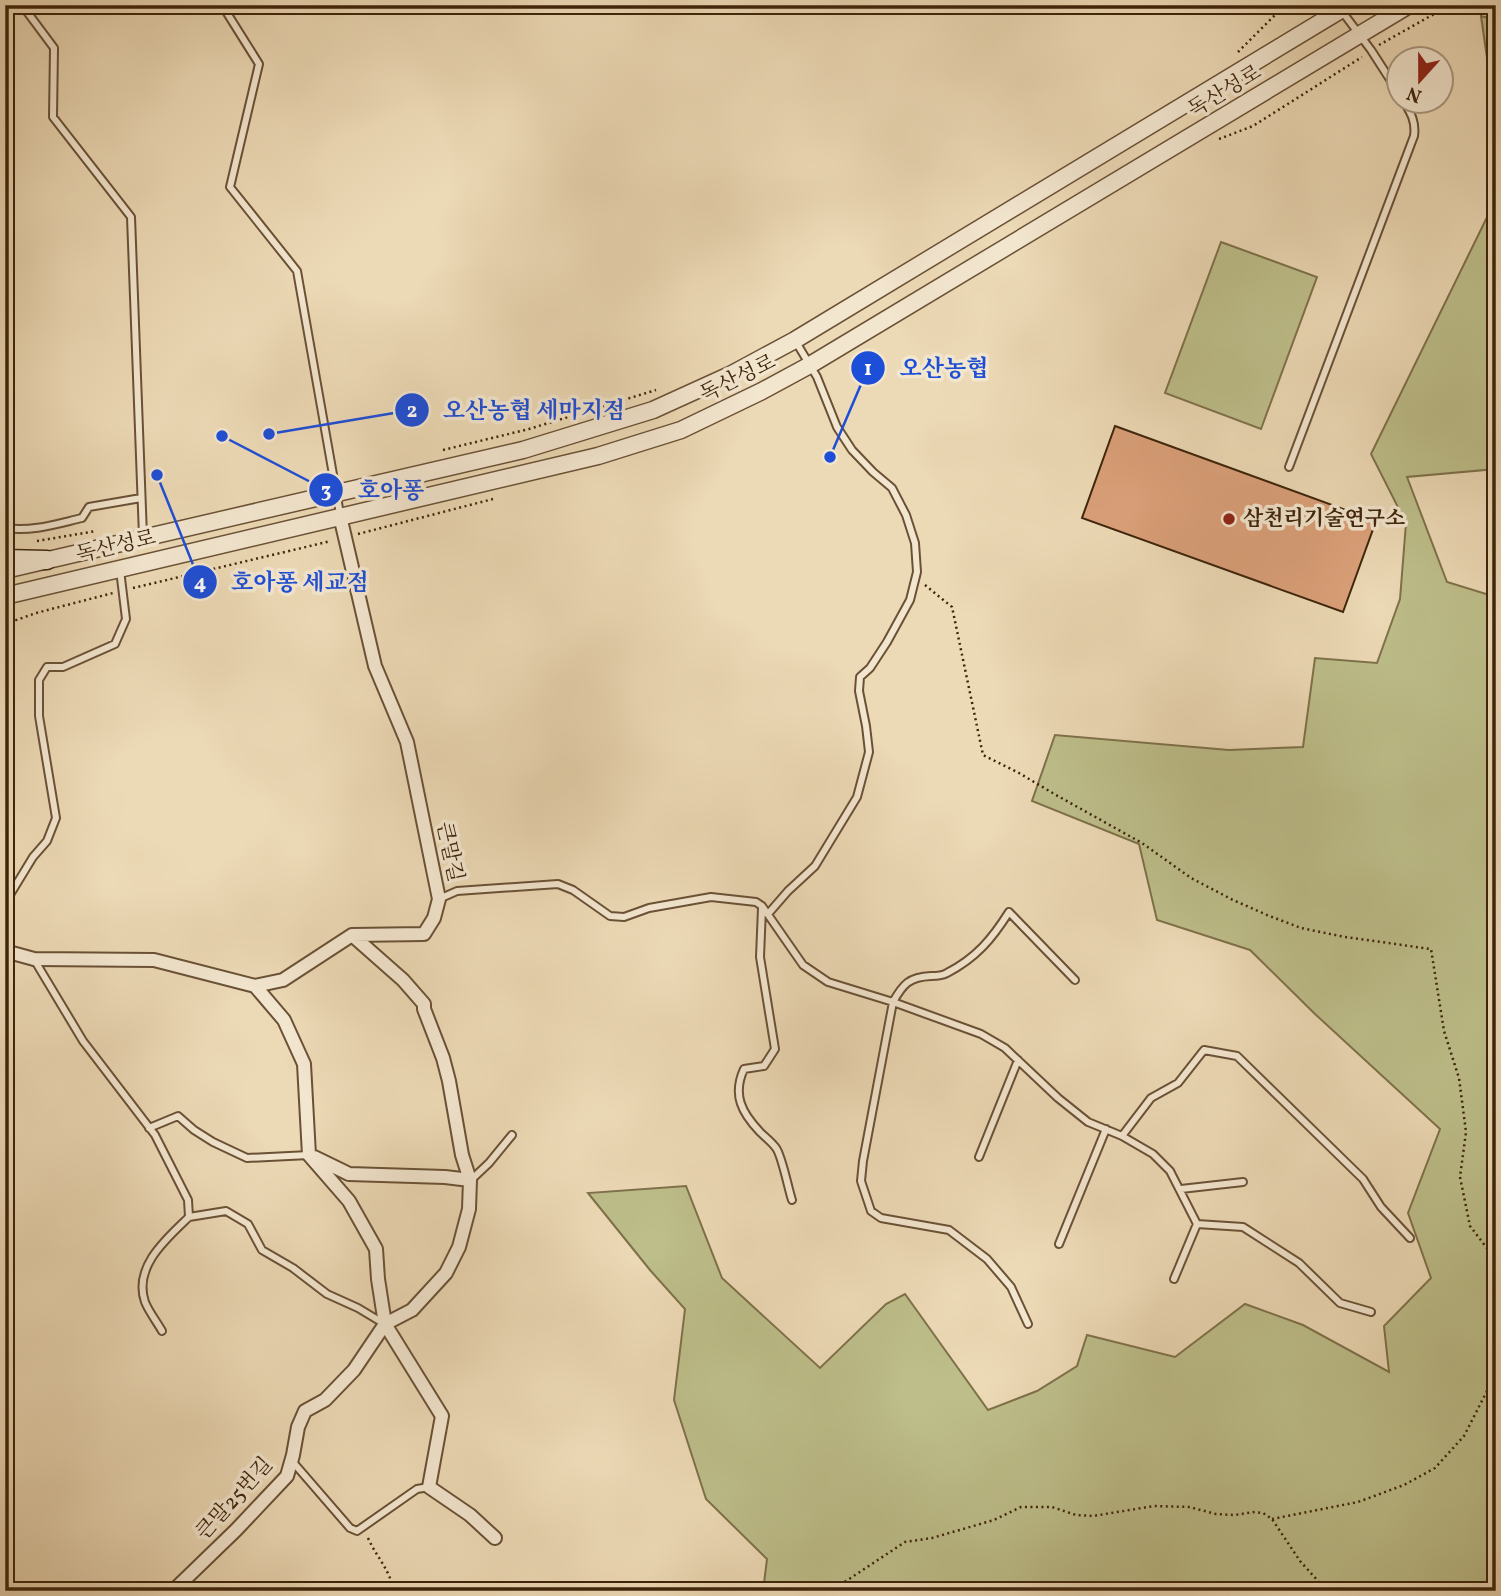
<svg xmlns="http://www.w3.org/2000/svg" width="1501" height="1596" font-family="Vollkorn,'Noto Serif KR',serif">
<rect width="100%" height="100%" fill="#ecd9b5"/>
<filter id="stains"><feTurbulence type="fractalNoise" baseFrequency=".00286" numOctaves="4"/><feColorMatrix values="0 0 0 0 .2 0 0 0 0 .09 0 0 0 0 .02 0 0 0 .5 -.17"/></filter>
<radialGradient id="worn" r=".72"><stop offset=".6" stop-color="#630" stop-opacity="0"/><stop offset="1" stop-color="#630" stop-opacity=".3"/></radialGradient>
<!-- green -->
<path fill="#bdbe8a" stroke="#7e714a" stroke-width="2" d="M1481 16 1496 20V121Z
M1496 133V469L1407 477 1447 582 1496 597V1591H763L767 1559 706 1499 674 1400 685 1309 650 1270 588 1193 686 1186 722 1278 820 1368 886 1304 905 1294 988 1410 1037 1391 1077 1366 1087 1335 1175 1357 1245 1304 1303 1325 1389 1372 1384 1326 1431 1278 1408 1213 1440 1129 1315 1014 1250 950 1157 920 1139 844 1032 801 1055 735 1229 750 1303 747 1315 658 1377 663 1400 599 1406 523 1371 454 1493 205Z
M1221 242 1317 277 1261 429 1165 393Z"/>
<!-- building -->
<path fill="#dba079" stroke="#3e240b" stroke-width="2" d="M1115 426 1376 521 1343 612 1082 518Z"/>
<g fill="none" stroke-linecap="round" stroke-linejoin="round">
<defs>
<path id="service" d="M22 5 54 48 53 117 131 217 143 536
M222 5 259 64 230 187 297 271 340 514
M1341 10 1371 50 1400 95
M1289 467 1414 136C1416 122 1411 113 1404 102
M5 528C32 532 56 524 82 518L89 507 141 498
M439 899 457 891 558 884 573 890 610 916 624 917 649 908 711 897 756 902 762 906 803 965 828 982 893 1002 981 1034 1005 1048 1058 1098 1088 1122 1122 1136 1153 1154 1170 1171 1197 1224 1243 1227 1299 1263 1340 1303 1371 1312
M5 903 33 857 47 841 56 818 39 716V680L47 667H63L115 644 126 619 120 570
M762 908 760 957 775 1049 764 1066 744 1069C732 1095 742 1113 760 1132 765 1137 772 1142 776 1148 782 1156 788 1188 792 1200
M768 914 788 891 815 866 857 797 869 752 866 726 859 691 860 677 870 668 887 642 910 600 917 572 915 543 906 515 892 488 873 472 852 450 837 427 817 377 796 342
M35 961 83 1041 155 1135 188 1200 189 1217C166 1239 133 1267 145 1302 149 1312 157 1322 162 1331
M149 1128 178 1116 194 1130 213 1142 247 1158 309 1155
M1122 1136 1151 1098 1178 1083 1204 1050 1237 1056 1363 1179 1381 1207 1410 1238
M979 1157 1018 1060
M471 1180 489 1163 512 1135
M1181 1189 1243 1182
M189 1217 226 1211 248 1224 262 1250 293 1268 327 1294 358 1308 383 1323
M1059 1244 1106 1129
M1174 1279 1197 1224
M1028 1324 1011 1287 987 1259 949 1230 881 1218 871 1211 861 1181 863 1161 893 1002C903 984 909 977 931 976 937 976 942 976 947 973 976 958 992 939 1009 912L1075 980
M292 1461 350 1528 357 1531 417 1489 429 1487"/>
<path id="minor" d="M352 935 403 980 424 1004V1009L443 1058 449 1081 462 1155 470 1180 469 1209 459 1247 446 1273 412 1310 385 1324 442 1416 429 1487 470 1515 495 1538
M5 951 34 959 154 960 255 986 283 980 352 935 424 934 434 918 439 899 407 742 375 666 340 516
M314 1157 349 1174 445 1177 470 1180
M173 1591 236 1530 287 1476 293 1455 298 1427 305 1411 325 1400 354 1370 385 1324 378 1279 376 1249 349 1201 309 1155 304 1064 284 1020 255 986"/>
<path id="tertiary" d="M5 570 523 450 653 410 730 375 795 340 1349 5
M5 596 598 456 681 430 762 391 810 365 1409 5"/>
<path id="secondary" d="M5 559 47 560"/>
</defs>
<!-- service casing -->
<use href="#service" stroke="#6a5136" stroke-width="10"/>
<!-- minor casing -->
<use href="#minor" stroke="#6a5136" stroke-width="16"/>
<!-- tertiary casing -->
<use href="#tertiary" stroke="#6a5136" stroke-width="19"/>
<!-- secondary casing -->
<use href="#secondary" stroke="#3e240b" stroke-width="21"/>
<!-- path -->
<path stroke="#3e240b" stroke-width="2.5" stroke-dasharray="2 3.5" stroke-linecap="butt" d="M1379 45 1450 5
M1238 52 1277 13 1290 5
M1219 139 1253 126 1362 57
M443 450 529 429 656 390
M358 534 493 499
M37 541 96 531
M925 585 952 607 983 755 1019 773 1056 795 1142 843 1191 878 1233 900 1267 915 1301 928 1345 937 1431 949 1444 1031 1459 1078 1466 1132 1460 1177 1470 1226 1496 1260
M133 588 331 541
M5 624 36 613 113 593
M1272 1519 1358 1502 1404 1485 1435 1468 1464 1436 1488 1389 1496 1379
M368 1538C377 1558 389 1568 394 1591
M831 1591 905 1542 932 1538 994 1520 1021 1507H1052L1076 1515 1093 1516 1154 1506 1189 1507 1216 1514 1234 1515 1255 1512 1263 1513 1272 1519 1300 1561 1327 1591"/>
<!-- service -->
<use href="#service" stroke="#f3e6cf" stroke-width="6"/>
<!-- minor -->
<use href="#minor" stroke="#f3e6cf" stroke-width="12"/>
<!-- tertiary -->
<use href="#tertiary" stroke="#f3e6cf" stroke-width="16"/>
<!-- secondary -->
<use href="#secondary" stroke="#f3e6cf" stroke-width="18"/>
</g>
<!-- markers -->
<circle fill="#8f2418" stroke="#f3e6cf" stroke-width="2.5" cx="1229" cy="519" r="7"/>
<g text-anchor="middle" dominant-baseline="central" stroke-width="7" stroke-linejoin="round" paint-order="stroke">
<!-- street labels -->
<g font-size="21" fill="#3e240b" stroke="#f3e6cf">
<text transform="translate(1225 92) rotate(-31)">독산성로</text>
<text transform="translate(738 379) rotate(-26)">독산성로</text>
<text transform="translate(116 547) rotate(-13)">독산성로</text>
<text transform="translate(449 852) rotate(78)">큰말길</text>
<text transform="translate(235 1499) rotate(-48)">큰말25번길</text>
</g>
<!-- poi labels -->
<g font-size="21" font-weight="bold" fill="#3e240b" stroke="#f3e6cf" text-anchor="start">
<text x="1243" y="519">삼천리기술연구소</text>
</g>
</g>
<!-- callouts -->
<path fill="none" stroke="#1d4ed8" stroke-width="2.5" d="M830 457L868 368M269 434L412 410M222 436L326 490M157 475L200 582"/>
<g fill="#1d4ed8" stroke="#f3e6cf" stroke-width="2.5">
<circle cx="830" cy="457" r="7"/>
<circle cx="269" cy="434" r="7"/>
<circle cx="222" cy="436" r="7"/>
<circle cx="157" cy="475" r="7"/>
<circle cx="868" cy="368" r="18"/>
<circle cx="412" cy="410" r="18"/>
<circle cx="326" cy="490" r="18"/>
<circle cx="200" cy="582" r="18"/>
</g>
<g font-size="21" text-anchor="middle" font-weight="bold" fill="#fff">
<text x="868" y="375">1</text>
<text x="412" y="417">2</text>
<text x="326" y="497">3</text>
<text x="200" y="589">4</text>
</g>
<g font-size="23" text-anchor="middle" font-weight="bold" fill="#1d4ed8" stroke="#f3e6cf" stroke-width="7" stroke-linejoin="round" paint-order="stroke">
<text x="944" y="376">오산농협</text>
<text x="534" y="418">오산농협 세마지점</text>
<text x="391" y="498">호아퐁</text>
<text x="300" y="590">호아퐁 세교점</text>
</g>
<!-- margin -->
<rect width="1501" height="1596" fill="none" stroke="#ecd9b5" stroke-width="28"/>
<rect x="7" y="7" width="1487" height="1582" fill="none" stroke="#3e240b" stroke-width="3.5"/>
<rect x="14" y="14" width="1473" height="1568" fill="none" stroke="#3e240b" stroke-width="2"/>
<!-- north arrow -->
<g transform="translate(1420 80) rotate(201)"><circle r="33" fill="#f3e6cf" stroke="#ab9881" stroke-width="2"/>
<path d="M0-5L12 26L0 18L-12 26Z" fill="#8f2418"/>
<text y="-10" font-size="19" font-weight="bold" text-anchor="middle" fill="#3e240b">N</text>
</g>
<rect width="100%" height="100%" filter="url(#stains)"/>
<rect width="100%" height="100%" fill="url(#worn)"/>
</svg>
